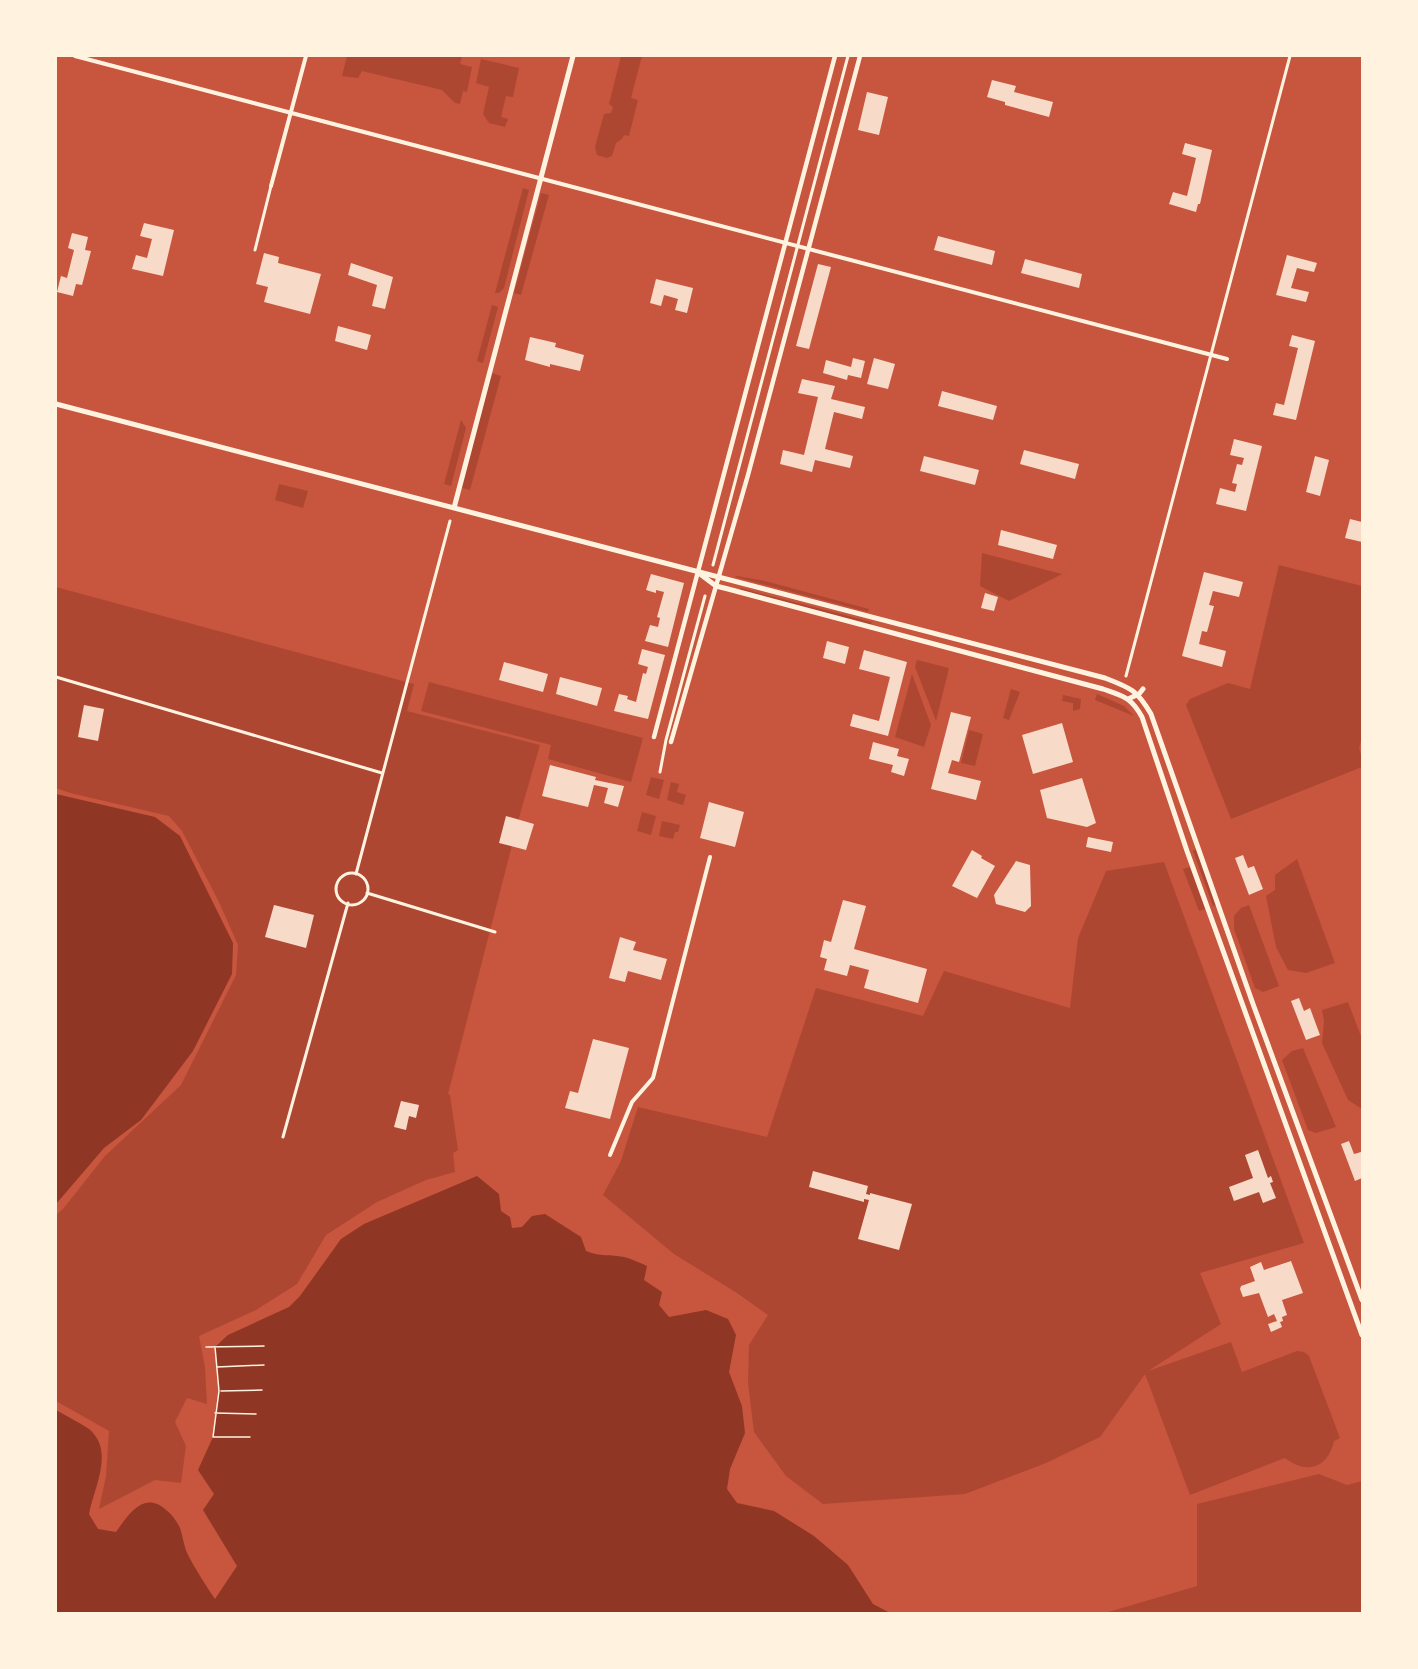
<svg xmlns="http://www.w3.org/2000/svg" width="1418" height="1669" font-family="Arial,sans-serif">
<rect width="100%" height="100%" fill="#c8553d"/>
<!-- green -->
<path fill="#ae4732" d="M347 56H462L460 64 472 67 467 92 463 91 460 104 455 103 442 90 362 71 358 78 342 76Z
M621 56H642L631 98 638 100 629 136 624 135 622 139 616 143 612 156 607 158 597 155 595 147 604 114 611 113 613 107 609 104Z
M481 59 519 68 513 97 506 96 501 117 508 119 505 127 489 123 483 114 489 87 476 83Z
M523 188 529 190 504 288 499 293H495Z
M541 193 549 195 521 295 514 293Z
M492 305 498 307 483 363 477 361Z
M492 373 501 376 470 490 462 488Z
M461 420 466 428 451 486 444 484Z
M279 484 308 491 303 508 275 500Z
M982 553 1062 574 1009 601 980 586Z
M1279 565 1362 586V737L1359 748 1362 758V767L1231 819 1186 705 1190 699 1228 683 1250 689Z
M737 576 765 581 869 609 868 612 735 577Z
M56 587 414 684 407 711 540 745 520 814 448 1094 450 1095 458 1150 453 1153 455 1172 426 1180 377 1202 326 1235 297 1284 256 1310 199 1336 205 1367 207 1404 187 1398 175 1422 186 1446 181 1483 155 1480 99 1509 106 1476 109 1431 56 1401V1215L63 1209 105 1156 181 1085 236 975 238 945 218 900 182 831 169 816 70 793 56 788Z
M740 588 872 622 871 625 740 591Z
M917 660 949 668 936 721 915 667Z
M912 674 931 725 924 747 895 737Z
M429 682 643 738 631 782 548 759 551 745 421 711Z
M1011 689 1020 692 1009 720 1003 718Z
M1097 694 1124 706 1134 716 1095 700Z
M1063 695 1081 699 1080 709 1073 711V703L1062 701Z
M969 730 983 734 975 766 961 763Z
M651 777 664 780 659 799 646 795Z
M671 782 679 784 677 792 686 795 683 805 667 800Z
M642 812 656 816 651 835 637 831Z
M662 821 680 825 678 832H675L673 839 659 836Z
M1196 849 1216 905 1213 906 1193 851Z
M1297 859 1335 963 1306 973 1288 970 1276 947 1266 896 1275 890V875Z
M1164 862 1304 1243 1200 1273 1221 1324 1148 1371 1231 1342 1242 1372 1297 1351 1304 1352 1309 1356 1340 1438 1334 1441C1328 1468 1307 1475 1285 1458L1190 1495 1145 1374 1100 1437 1046 1463 965 1494 823 1504 786 1476 754 1432 748 1383 749 1345 768 1315 737 1293 674 1254 603 1195 621 1161 638 1107 767 1137 816 988 923 1016 944 971 1070 1008 1078 938 1106 871Z
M1190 867 1205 909 1199 911 1183 869Z
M1249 905 1279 986 1263 992 1255 988 1234 929V916L1241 908Z
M1348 1002 1362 1039V1109L1348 1100 1322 1043 1324 1021 1322 1010Z
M1303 1048 1336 1127 1316 1133 1308 1130 1282 1060 1292 1051Z
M1319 1474 1347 1485 1362 1481V1613H1105L1197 1586V1504Z"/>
<!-- water -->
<path fill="#8f3625" d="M56 794 155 817 180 836 233 943 232 974 193 1051 141 1120 104 1148 56 1204Z
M477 1176 499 1194 501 1211 510 1217 512 1228 522 1227 532 1216 545 1214 581 1237 586 1251C599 1257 611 1254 624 1257 632 1259 640 1263 647 1266L644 1280 662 1292 659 1305 669 1317 706 1310 728 1319 736 1335 729 1372 742 1406 745 1433 730 1469 727 1489 737 1503 774 1511 814 1536 848 1565 873 1604 890 1613H56V1410C66 1416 79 1422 89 1429 115 1451 94 1487 89 1514L98 1529 116 1532C128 1515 144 1490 166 1510 172 1514 177 1522 180 1528 183 1537 184 1547 188 1555 196 1570 206 1586 215 1599L237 1566 203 1510 214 1494 198 1470 213 1437 219 1391 215 1347 228 1335 289 1307 300 1296 341 1239 364 1224Z"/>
<!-- building -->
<path fill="#f7dbc8" d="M992 80 1016 86 1014 92 1053 102 1049 117 1005 105V102L987 97Z
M867 92 888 97 879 135 858 130Z
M1185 143 1212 150 1200 204H1198L1196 212 1169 204 1173 192 1187 196 1196 158 1182 154Z
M144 223 174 230 163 276 132 269 136 255 147 258 152 239 140 236Z
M72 233 88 237 85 250 91 251 82 285 76 284 73 296 57 292 61 276 67 278 74 250 68 248Z
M938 236 995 251 992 265 934 250Z
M264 253 279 257 278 263 321 274 310 314 264 302 268 287 256 284Z
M1287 255 1317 263 1314 272 1297 268 1291 288 1309 292 1306 302 1276 295Z
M1025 259 1082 274 1079 288 1021 273Z
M351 263 393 277 385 309 372 306 377 285 348 275Z
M818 264 831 267 809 349 796 346Z
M656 279 693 288 687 313 675 310 678 299 664 295 661 306 650 303Z
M338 326 371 335 367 350 335 341Z
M1292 335 1315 341 1296 420 1273 415 1276 403 1284 405 1298 348 1289 346Z
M530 337 556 343 555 347 584 355 580 371 550 364V367L525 360Z
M853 358 865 361 861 378 848 375 847 380 823 373 826 360 851 367Z
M874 358 895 364 888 389 867 384Z
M802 379 835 386 831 399 865 407 862 419 834 412 825 449 853 456 850 468 815 460 812 472 780 464 783 450 804 455 818 397 798 393Z
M942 391 997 406 993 420 938 406Z
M1234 439 1262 446 1246 511 1216 504 1220 488 1235 492 1237 484 1232 483 1237 464 1242 465 1244 458 1230 455Z
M1024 450 1079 464 1075 479 1020 464Z
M924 456 979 470 975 485 920 471Z
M1315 456 1329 460 1320 496 1306 492Z
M1350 519 1362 522V542L1345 538Z
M1001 530 1057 545 1053 559 998 545Z
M1204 572 1243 582 1239 597 1213 591 1209 605 1214 606 1207 632 1202 631 1199 644 1226 651 1222 667 1182 656Z
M651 574 684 583 668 647 645 641 650 625 658 627 660 618 657 617 664 592 656 590V593L646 590Z
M985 593 998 597 994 611 981 608Z
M827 641 849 647 845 664 823 658Z
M642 649 665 655 648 719 614 711 619 694 628 696 627 699 636 702 643 673 646 674 648 667 638 664Z
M864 650 907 662 888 736 850 726 853 714 879 721 890 677 859 669Z
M504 662 548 674 543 692 499 680Z
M560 677 602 688 597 706 556 694Z
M84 705 104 709 98 741 78 737Z
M951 712 971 717 959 762 952 760 948 773 981 781 976 800 931 789Z
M1062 723 1073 762 1033 774 1022 735Z
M873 742 899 749 897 756 909 759 904 776 891 772 893 765 869 759Z
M550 765 596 777 595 780 624 786 618 807 604 803 608 788 594 785 588 807 542 796Z
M1082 778 1096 823 1087 827 1047 818 1040 790Z
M709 802 744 812 735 847 700 838Z
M506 816 534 824 526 850 499 843Z
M1088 837 1113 842 1111 852 1086 847Z
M972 850 982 856 981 858 995 866 977 898 952 886Z
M1243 855 1248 868 1254 866 1263 889 1249 895 1235 858Z
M1016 861 1030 865 1031 906 1025 912 996 904 994 895Z
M843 900 866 906 854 949 927 969 918 1003 864 988 869 970 850 965 847 976 824 970 827 959 820 957 824 940 831 942Z
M274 905 314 915 306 948 265 937Z
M620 937 636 942 633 950 667 959 661 980 628 971 625 982 609 978Z
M1299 998 1304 1011 1310 1008 1320 1035 1306 1040 1291 1001Z
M593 1039 629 1048 610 1119 565 1108 570 1091 578 1093Z
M401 1101 419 1105 416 1118 409 1116 406 1130 394 1127Z
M1349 1141 1354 1154 1361 1152 1362 1157V1178L1355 1181 1341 1144Z
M1258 1150 1268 1178 1271 1176 1273 1182 1270 1183 1276 1198 1263 1203 1259 1192 1234 1201 1229 1187 1253 1178 1245 1155Z
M813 1171 868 1186 866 1194 870 1195V1193L912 1204 899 1250 858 1239 869 1200 864 1199V1202L809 1187Z
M1291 1261 1303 1293 1282 1300 1287 1315 1282 1317 1283 1321 1280 1322 1282 1327 1271 1332 1268 1324 1277 1321 1274 1314 1268 1317 1259 1293 1243 1297 1240 1289 1241 1286 1255 1281 1250 1267 1261 1262 1264 1270Z"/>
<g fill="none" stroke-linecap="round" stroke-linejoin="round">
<!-- path -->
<path stroke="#fff3e0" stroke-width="1.5" d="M206 1347 264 1346
M215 1347 219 1391 213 1437H250
M217 1367 264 1365
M221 1391 262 1390
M215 1413 256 1414"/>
<!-- pedestrian -->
<path stroke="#fff3e0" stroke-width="3" d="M255 250 271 186
M713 565 848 56
M1126 676 1290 56
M56 677 382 773
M660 772 666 740 705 596
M336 889a16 16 0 1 1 32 0a16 16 0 1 1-32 0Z
M356 874 450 521
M367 893 495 932
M283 1137 348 903"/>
<!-- minor -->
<path stroke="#fff3e0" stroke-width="4" d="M75 56 1227 359
M271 186 306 56
M610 1155 632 1102 653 1078 710 857"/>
<!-- tertiary -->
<path stroke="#fff3e0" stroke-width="4.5" d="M654 737 835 56
M671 742 748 475 860 56"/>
<!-- secondary -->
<path stroke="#fff3e0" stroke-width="5" d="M56 404 1105 678C1131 688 1137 690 1151 714L1253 1004 1362 1300
M454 508 573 56
M700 574 716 586 728 589 1103 689C1123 696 1131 697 1142 717L1187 851 1362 1335
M1128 699 1139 694 1143 689"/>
</g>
<!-- border -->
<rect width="1418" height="1669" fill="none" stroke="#fff3e0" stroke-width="114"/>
</svg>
